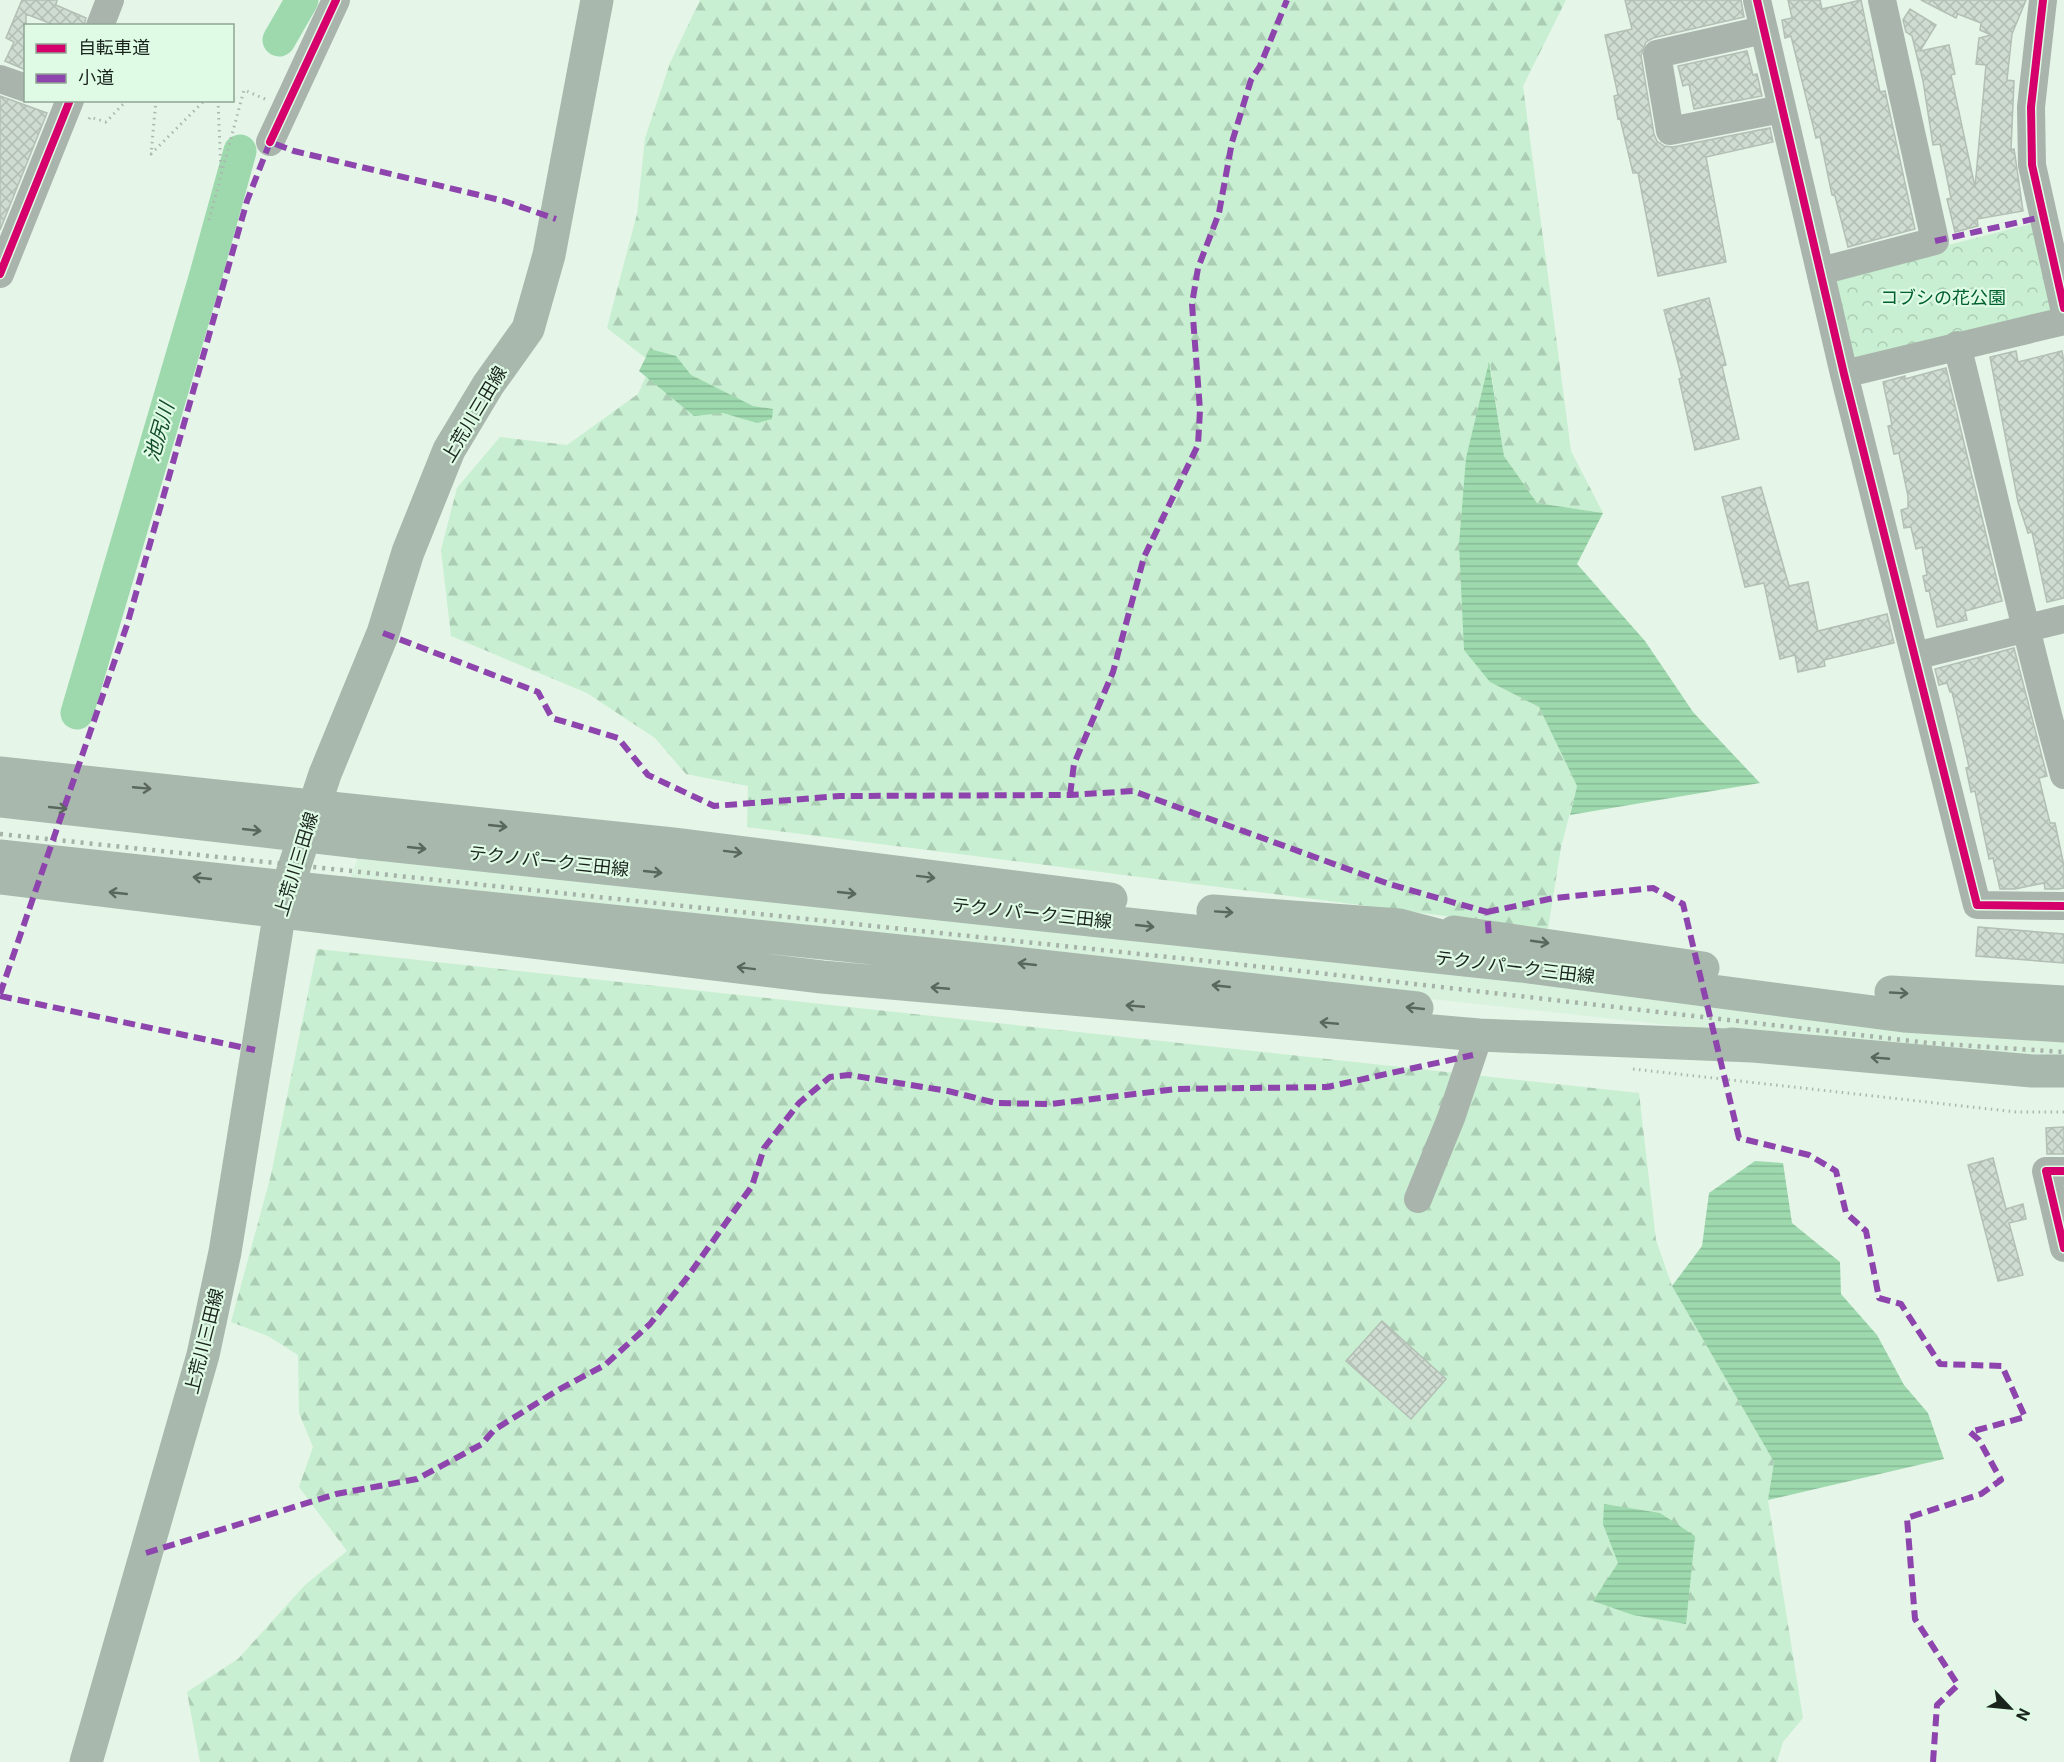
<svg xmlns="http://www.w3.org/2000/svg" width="2064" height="1762" font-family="Roboto,'Noto Sans JP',sans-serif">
<defs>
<pattern id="forest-firs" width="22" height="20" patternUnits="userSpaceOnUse" patternTransform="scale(1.5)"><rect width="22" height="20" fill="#c8efd1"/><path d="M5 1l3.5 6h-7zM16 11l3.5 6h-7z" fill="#abcdb3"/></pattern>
<pattern id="park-crowns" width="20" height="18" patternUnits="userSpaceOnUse" patternTransform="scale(1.5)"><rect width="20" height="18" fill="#c8efd1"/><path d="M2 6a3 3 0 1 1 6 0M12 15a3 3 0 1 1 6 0" fill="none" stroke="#abcdb3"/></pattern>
<pattern id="water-rules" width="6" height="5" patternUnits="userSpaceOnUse" patternTransform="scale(1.5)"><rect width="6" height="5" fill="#9ed9ae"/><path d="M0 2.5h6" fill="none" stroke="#88ba95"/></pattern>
<pattern id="building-cross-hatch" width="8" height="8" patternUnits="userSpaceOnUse" patternTransform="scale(1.5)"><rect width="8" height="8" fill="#cfdcd1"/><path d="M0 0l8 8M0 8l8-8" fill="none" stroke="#b1bdb3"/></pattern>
</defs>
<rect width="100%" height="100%" fill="#e5f5e8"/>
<!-- built -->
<path fill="#d8f2de" d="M360 853 2064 1032V1060L1743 1033 349 881Z"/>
<!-- forest -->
<path fill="url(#forest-firs)" d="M700 0H1566L1523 86 1571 451 1603 513 1537 503 1504 456 1490 364V682L1539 707 1577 786 1561 847 1548 929 747 827 748 786 686 774 655 738 587 693 451 636 441 550 457 488 500 437 567 445 638 394 652 363 607 328 637 214 645 138 670 63Z
M317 949 1639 1093 1656 1240 1672 1286 1774 1462 1768 1500 1803 1718 1783 1742 1777 1762H200L187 1692 238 1659 305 1585 347 1551 299 1487 313 1447 299 1413 298 1355 268 1336 231 1322 271 1175Z"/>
<!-- park -->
<path fill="url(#park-crowns)" d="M2034 223 2058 317 1852 370 1828 276Z"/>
<!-- water -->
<path fill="url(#water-rules)" d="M650 349 676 356 691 375 753 406 773 409 772 419 757 423 723 413 694 416 639 371Z
M1489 362 1504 456 1537 503 1603 513 1577 564 1645 641 1693 712 1760 783 1570 815 1577 786 1539 707 1490 682 1464 650 1459 544 1466 458Z
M1755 1161 1783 1163 1792 1223 1840 1262 1841 1294 1877 1335 1904 1385 1928 1413 1944 1459 1768 1500 1774 1462 1672 1286 1702 1246 1709 1193Z
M1604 1504 1660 1513 1695 1536 1686 1624 1633 1615 1593 1601 1618 1563 1603 1524Z"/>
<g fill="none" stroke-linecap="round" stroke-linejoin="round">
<!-- river -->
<path stroke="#9ed9ae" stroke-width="33" d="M279 40 302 0
M77 713 205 278 240 151"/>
</g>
<!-- building -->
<path fill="url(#building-cross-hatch)" stroke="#b3bfb5" stroke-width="1.5" d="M22 0H57L56 5 86 18 84 26H57L26 14V70L5 61 14 42 6 38Z
M1625 0H1741L1744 17 1653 38 1646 42 1641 56 1654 134 1657 141 1664 146 1673 147 1770 128 1773 142 1706 157 1726 262 1658 276 1638 173H1633L1620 118 1618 119 1614 96 1618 95 1605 35 1632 29Z
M1788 0H1820L1822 9 1861 0 1880 92 1885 91 1915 229 1848 247 1835 196 1832 195 1820 137 1816 138 1791 36 1785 38 1782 20 1792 18Z
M1921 0H2026L2012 34 2007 80 2014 81 2011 150 2014 149 2015 155 2023 211 1977 219 1978 226 1955 232 1947 199 1951 198 1940 144 1933 145 1923 81 1912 36 1906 32 1903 20 1910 9 1936 25 1920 51 1949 45 1955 74 1951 75 1975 187 1986 65 1976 64 1979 38 1991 35 1980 30 1981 23 1958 14 1956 18Z
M1747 51 1753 75 1757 74 1762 96 1694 109 1689 84 1683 86 1678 66Z
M0 96 47 113 0 230Z
M1709 298 1726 365 1722 366 1739 439 1695 450 1679 379 1682 378 1664 310Z
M2016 351 2018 362 2062 351 2064 362V598L2047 602 2032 532 2028 533 2018 502 1990 357Z
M1946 368 2002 601 1965 611 1967 620 1937 627 1929 590 1926 591 1923 576 1927 575 1922 547 1916 549 1911 527 1904 528 1901 510 1908 508V496L1899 453 1894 454 1888 426 1892 425 1883 382 1905 376V379Z
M1761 487 1789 586 1808 582 1818 631 1887 614 1894 643 1824 660 1825 666 1798 672 1795 655 1780 659 1764 583 1745 587 1722 497Z
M2014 648 2047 776 2039 778 2050 823H2055L2064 866V888L2058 889H2045L2044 883 2015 889H2000L1993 858 1989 859 1975 791 1971 792 1966 768 1969 767 1952 692H1950L1947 683 1939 685 1935 669Z
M1978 927 2064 934V963L1976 956Z
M2064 1127V1154H2047L2046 1128Z
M1993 1158 2006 1209 2023 1204 2026 1219 2009 1223 2023 1275 1998 1281 1968 1165Z
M1382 1321 1446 1379 1411 1419 1346 1361Z"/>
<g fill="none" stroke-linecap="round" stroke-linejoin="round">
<!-- path -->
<path stroke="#abb8ae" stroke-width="3" stroke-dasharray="1.5 4.5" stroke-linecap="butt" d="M156 100 151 154 205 100
M218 100 221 172
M89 119 90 117 106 122 127 100
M209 220 244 90 265 99
M1633 1069 2016 1112H2064"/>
<!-- minor -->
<path stroke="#a9b5ac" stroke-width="28" d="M1757 0 1844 374 1977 905 2064 906
M2043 0 2031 107 2032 165 2064 308
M100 26 110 0
M1763 30 1657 54 1670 131 1781 109
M0 79 26 88
M270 142 336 0
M1821 271 1935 241 1882 0
M0 274 70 100
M1957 345C1993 489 2025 633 2064 775
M1844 374 2064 321
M1915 656 2064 619
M2064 1171H2046L2064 1248
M1418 1199 1451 1118 1479 1035"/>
<!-- major -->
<path stroke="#a8b8ac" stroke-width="33" d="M0 773 673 844 1111 899
M359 842 1521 966 1904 1016 2064 1026
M0 878 822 977 1479 1035 1752 1046
M343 893 1006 962 1417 1008
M1213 911 1399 925 1476 945
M1454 932 1703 968
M1891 992 2064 1002
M1731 1044 2032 1071H2064
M86 1762 203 1355 225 1252 280 910 325 774 383 633 408 552 449 450 488 385 528 329 549 255 597 0"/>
<!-- rail -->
<path stroke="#a6b2a8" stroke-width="4.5" stroke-dasharray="3 6" stroke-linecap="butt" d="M0 834 1301 971 1929 1043 2064 1052"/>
<!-- major-bridge -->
<path stroke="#a8b8ac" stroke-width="33" d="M0 801 359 842
M0 856 343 893"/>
<!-- quiet -->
<path stroke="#8e44ad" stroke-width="6" stroke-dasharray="12 6" stroke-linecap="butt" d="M1935 241 2042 217
M383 633 538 692 552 718 618 738 648 775 714 806 840 796 1070 795 1133 791 1389 884 1487 912 1489 936
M1070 795 1074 764 1113 672 1144 557 1198 445 1200 410 1192 304 1198 268 1219 213 1232 142 1251 80 1260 66 1287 0
M1487 912 1554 898 1653 888 1683 904 1739 1138 1809 1155 1836 1171 1846 1213 1866 1231 1879 1298 1901 1304 1940 1364 2002 1366 2025 1417 1970 1432 1979 1440 2001 1480 1981 1494 1907 1518 1915 1619 1958 1685 1937 1705 1933 1762
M0 994 127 625 247 201 270 142 294 151 504 201 556 219
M0 996 255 1050
M146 1553 336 1494 417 1479 482 1444 494 1430 558 1390 605 1365 650 1324 686 1279 752 1186 764 1148 799 1103 830 1077 849 1075 948 1091 996 1103 1051 1104 1177 1089 1327 1087 1473 1055"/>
<defs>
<path id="cycleway" d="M1757 0 1844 374 1977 905 2064 906
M2043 0 2031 107 2032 165 2064 308
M270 142 336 0
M0 274 70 100
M2064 1171H2046L2064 1248"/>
</defs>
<!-- cycleway casing -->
<use href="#cycleway" stroke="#dffbe5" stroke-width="11"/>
<!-- cycleway -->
<use href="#cycleway" stroke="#d6006c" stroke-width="8"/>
</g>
<!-- one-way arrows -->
<defs><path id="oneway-shaft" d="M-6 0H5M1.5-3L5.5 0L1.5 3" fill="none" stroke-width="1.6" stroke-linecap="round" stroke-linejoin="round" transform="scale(1.5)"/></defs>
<g stroke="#5a675d">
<use href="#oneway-shaft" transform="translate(142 788) rotate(5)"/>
<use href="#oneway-shaft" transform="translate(58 808) rotate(6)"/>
<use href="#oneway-shaft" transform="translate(498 826) rotate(6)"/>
<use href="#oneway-shaft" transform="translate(252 830) rotate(6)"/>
<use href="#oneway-shaft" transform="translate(417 848) rotate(6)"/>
<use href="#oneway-shaft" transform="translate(733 852) rotate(7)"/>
<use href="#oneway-shaft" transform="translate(653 872) rotate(6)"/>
<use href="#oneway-shaft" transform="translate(926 877) rotate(7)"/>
<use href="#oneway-shaft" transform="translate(202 878) rotate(-174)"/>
<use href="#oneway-shaft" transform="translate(118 893) rotate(-174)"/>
<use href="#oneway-shaft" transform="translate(847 893) rotate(6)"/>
<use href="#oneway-shaft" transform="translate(1224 912) rotate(4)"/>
<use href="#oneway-shaft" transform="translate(1145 926) rotate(6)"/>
<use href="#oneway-shaft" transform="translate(1540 942) rotate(8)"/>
<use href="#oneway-shaft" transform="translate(1027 964) rotate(-174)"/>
<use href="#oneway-shaft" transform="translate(746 968) rotate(-173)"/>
<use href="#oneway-shaft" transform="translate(1221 986) rotate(-174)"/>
<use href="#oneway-shaft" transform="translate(940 988) rotate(-175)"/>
<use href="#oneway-shaft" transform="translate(1899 993) rotate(3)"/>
<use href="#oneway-shaft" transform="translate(1135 1006) rotate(-175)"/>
<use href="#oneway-shaft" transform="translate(1415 1008) rotate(-174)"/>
<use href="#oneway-shaft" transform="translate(1329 1023) rotate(-175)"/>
<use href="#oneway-shaft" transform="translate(1880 1058) rotate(-175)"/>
</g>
<g text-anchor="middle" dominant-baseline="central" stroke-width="4.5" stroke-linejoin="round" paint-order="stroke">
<!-- park labels -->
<g font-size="18" fill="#00602e" stroke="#dffbe5">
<text x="1943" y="297">コブシの花公園</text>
</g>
<!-- street labels -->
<g font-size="18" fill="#1a241d" stroke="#dffbe5">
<text transform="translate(474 414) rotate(-59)">上荒川三田線</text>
<text transform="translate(549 861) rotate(6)">テクノパーク三田線</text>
<text transform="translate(296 864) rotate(-73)">上荒川三田線</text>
<text transform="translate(1032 913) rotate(6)">テクノパーク三田線</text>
<text transform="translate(1515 967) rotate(7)">テクノパーク三田線</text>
<text transform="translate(204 1341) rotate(-76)">上荒川三田線</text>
</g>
<!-- water labels -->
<g font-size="20" font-style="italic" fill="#124c28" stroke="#dffbe5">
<text transform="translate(159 432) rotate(-74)">池尻川</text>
</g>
</g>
<!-- legend -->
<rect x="24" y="24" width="210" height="78" fill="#dffbe5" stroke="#90a595" stroke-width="1.5"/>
<rect x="36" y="44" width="30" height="9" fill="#d6006c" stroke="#90a595" stroke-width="1.5"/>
<text x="78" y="54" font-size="18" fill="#1a241d">自転車道</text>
<rect x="36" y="74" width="30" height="9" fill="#8e44ad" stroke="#90a595" stroke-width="1.5"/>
<text x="78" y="84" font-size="18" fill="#1a241d">小道</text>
<!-- north arrow -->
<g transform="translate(2010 1708) rotate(116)" stroke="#dffbe5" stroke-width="4.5" paint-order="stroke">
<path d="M0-4.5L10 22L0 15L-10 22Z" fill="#1a241d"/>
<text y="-9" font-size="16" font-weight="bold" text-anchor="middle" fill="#1a241d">N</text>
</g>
</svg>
